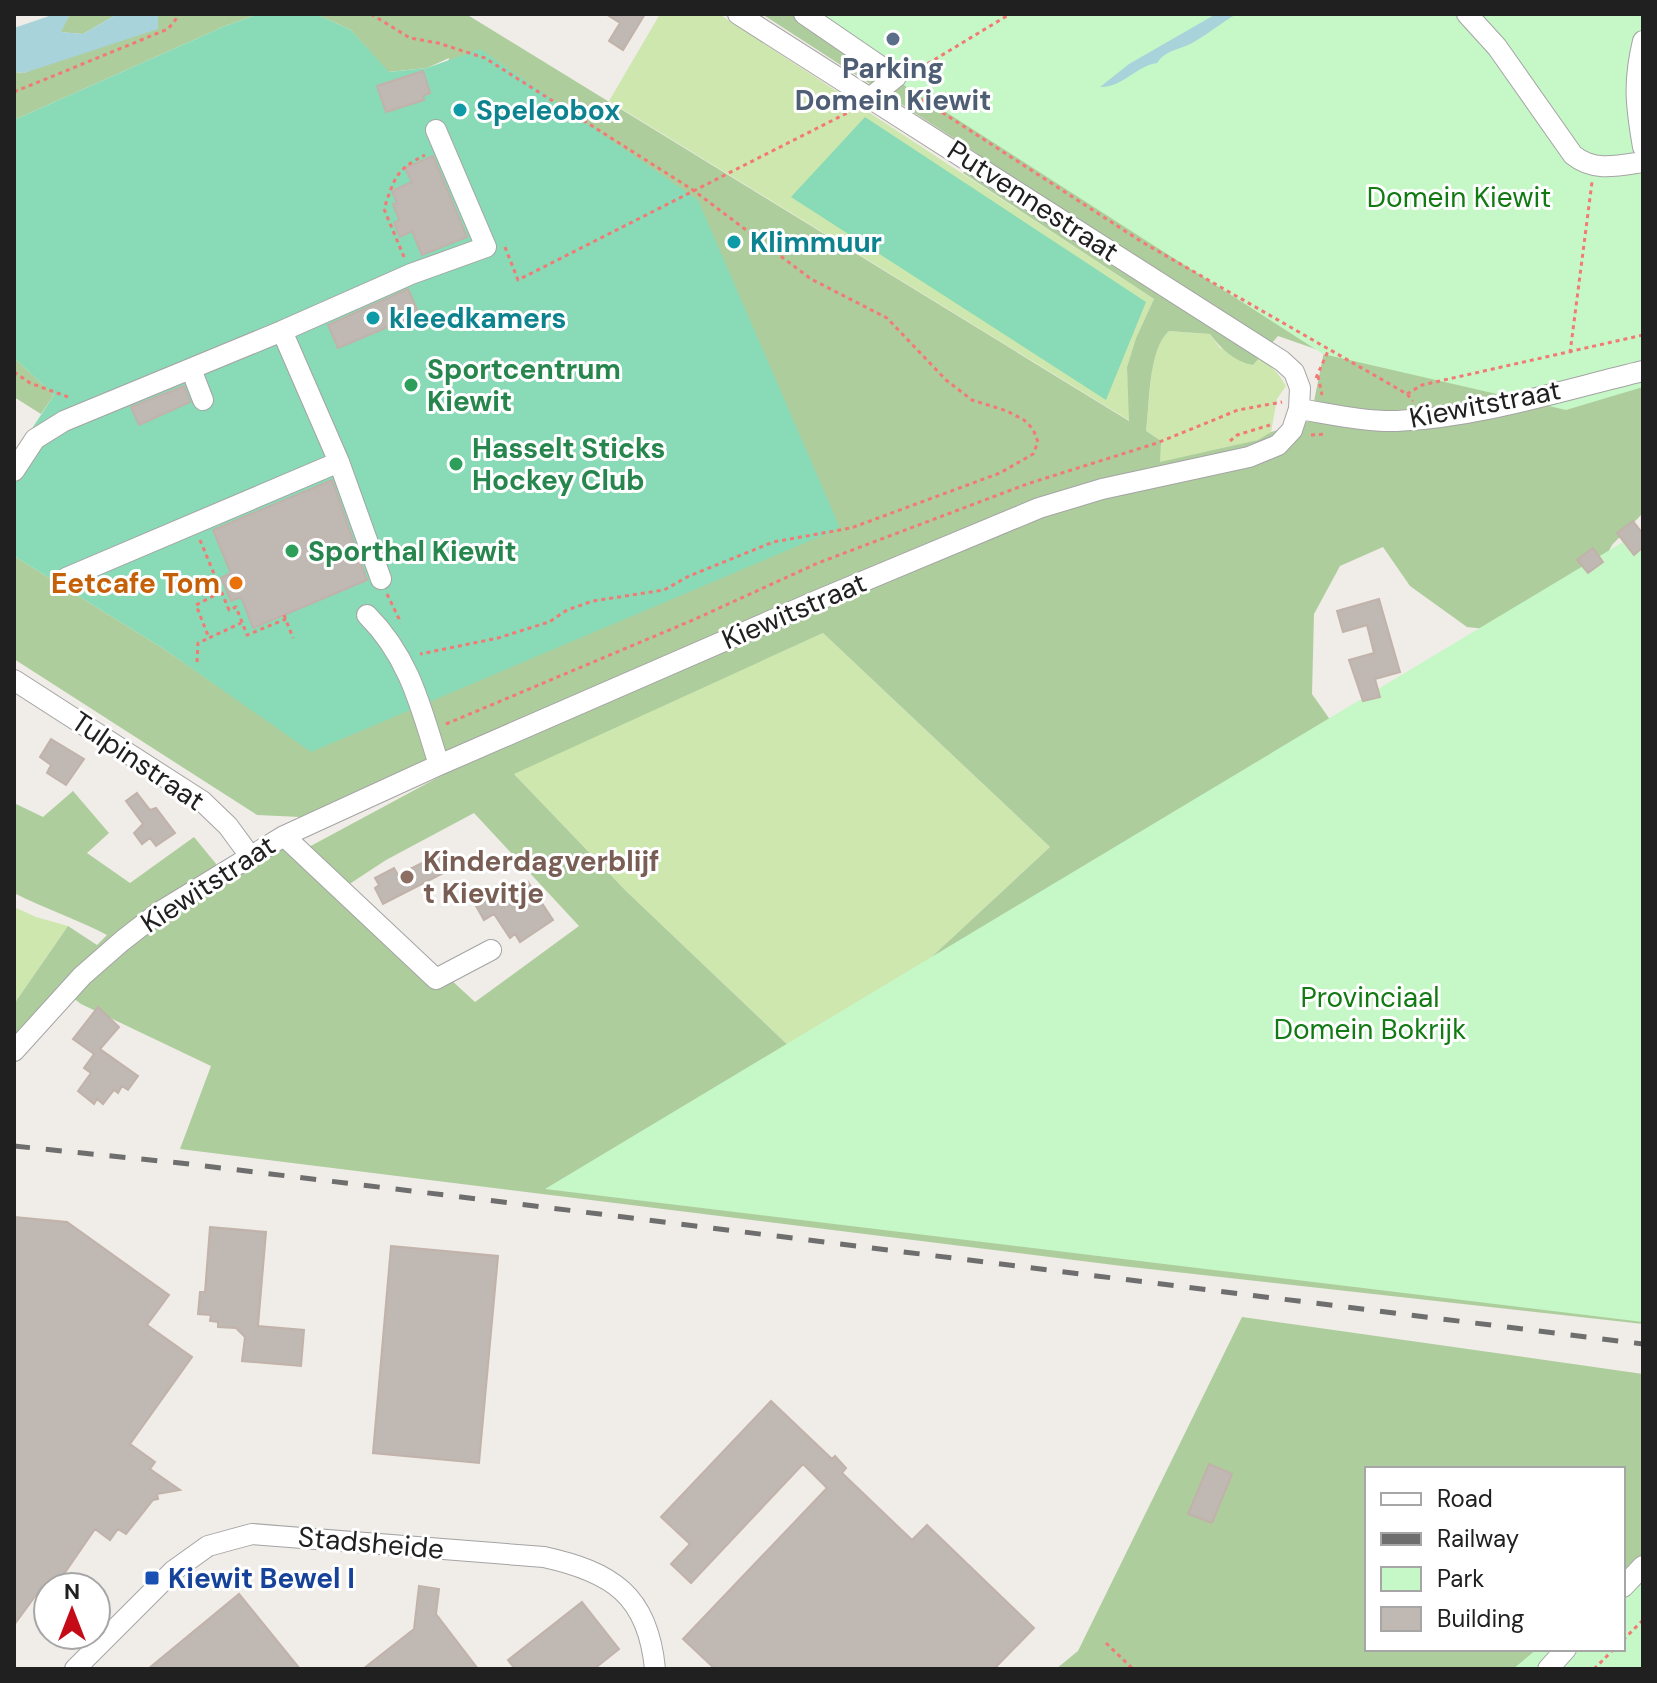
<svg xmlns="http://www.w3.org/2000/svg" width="1657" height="1683" font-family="'DM Sans',sans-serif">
<rect width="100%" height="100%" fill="#f0ece7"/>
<!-- grass -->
<path fill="#cee7af" d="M660 14H719L1154 299 1136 338 1127 367 1130 421 609 101Z
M1169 331 1210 334 1220 348C1251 355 1269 356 1286 386L1277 399 1271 432 1259 440 1160 463 1146 431 1153 356 1160 339Z
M823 633 1050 847 812 1068 626 891 513 773Z
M14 907 36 917 68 926 14 1004Z"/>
<!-- forest -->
<path fill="#aecd9d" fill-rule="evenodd" d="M70 14H117L83 34 60 32Z
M153 14H259L225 26 14 120V72L24 73 158 16Z
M316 14H466L1129 421 1127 367 1136 338 1154 299 963 173 978 154 762 14H1643V513L1612 545 1593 580 1522 633 1467 627 1410 586 1383 547 1340 566 1314 614 1312 694 1338 731 1643 766V1324L1122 1266 180 1149 211 1066 81 1004 60 988 14 1038V1004L68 926 97 945 107 935C77 919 45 909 14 893V803L43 817 73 791 109 833 87 853 130 883 194 837 217 865 250 845 307 848 656 660 300 817 257 815 14 659V556L164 649 311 751 449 58 427 68 388 72 351 30ZM1169 331 1210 334C1221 349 1235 362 1253 365L1278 336 1324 352 1310 421 1271 432 1258 440 1160 462 1161 441 1146 431C1150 403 1148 349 1169 331ZM823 633 1050 847 812 1068 626 891 514 774ZM474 813 579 926 475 1002 348 885 386 860Z
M14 358 54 395 41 414 14 397Z
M1242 1317 1643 1374V1669H1056L1078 1651ZM1367 1469H1623V1649H1367Z"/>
<!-- park -->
<path fill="#c6f7c7" d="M793 14H1643V387L1566 410 1323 354Z
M1643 530V1322L545 1189Z
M1643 1560V1669H1513L1537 1649H1623V1576Z"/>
<!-- pitch -->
<path fill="#89dab6" d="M259 14H316L351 30 389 72 427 68 480 49 698 200 840 528 311 752 164 649 14 556V456L54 395 14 358V120L225 26Z
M865 117 1146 302 1106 400 791 197Z"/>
<!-- water -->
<path fill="#a9d3db" d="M55 14H70L61 32 83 34 117 14H153L158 16V29L24 73 14 72V28Z
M1216 14H1237C1222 22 1211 32 1197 40 1183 50 1167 48 1157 63 1136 66 1122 88 1100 87L1129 64Z"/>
<!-- building -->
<path fill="#c0b8b3" stroke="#c1b2aa" stroke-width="2" d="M606 14H645L623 50 609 41 620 23Z
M423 71 430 93 423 96 424 100 386 112 377 86Z
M433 156 467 237 422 255 412 231 400 237 394 223 399 220 393 204 397 203 392 191 412 182 405 168Z
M408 289 419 314 338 348 328 325Z
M184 386 190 402 139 425 131 407Z
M332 480 367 580 253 628 241 597 231 601 221 578 231 573 213 530Z
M1633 521 1643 534V547L1634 555 1617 533Z
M1593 548 1603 562 1588 573 1577 560Z
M1379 599 1400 672 1375 679 1380 697 1363 701 1349 660 1374 653 1367 625 1343 632 1337 611Z
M51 739 84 759 66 785 47 773 51 765 40 757Z
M137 793 150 810 156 808 175 833 156 846 150 838 142 844 134 833 143 824 126 801Z
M446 851 455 867 383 904 375 888 379 885 375 878 394 868 398 875Z
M528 882 553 920 520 942 515 934 510 938 494 914 484 920 476 906 493 897 498 904Z
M98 1007 119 1027 100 1049 138 1076 128 1090 122 1086 118 1093 114 1090 103 1104 97 1099 94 1104 78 1091 91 1073 84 1068 94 1054 73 1039Z
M14 1217 67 1222 169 1295 147 1325 192 1357 130 1444 155 1462 150 1469 180 1490 157 1494 158 1499 153 1500 126 1534 118 1529 110 1540 95 1529 55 1587H48V1592L42 1587 14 1625Z
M210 1227 266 1232 258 1326 304 1330 301 1366 242 1361 245 1337 236 1328 218 1327V1322L210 1321 211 1315 198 1314 200 1292H205Z
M391 1246 498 1256 479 1463 373 1453Z
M771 1401 832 1459 835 1456 846 1468 842 1473 912 1540 927 1525 1034 1628 994 1669H715L683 1639 827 1488 803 1464 691 1583 671 1564 690 1544 661 1517Z
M1209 1464 1232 1474 1212 1523 1188 1514Z
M419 1586 439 1589 436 1614 478 1669H363L414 1629Z
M239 1594 300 1669H148Z
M582 1602 619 1649 594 1669H515L508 1660Z"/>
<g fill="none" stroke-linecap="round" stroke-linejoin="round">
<defs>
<path id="minor" d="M804 14 896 77 871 97
M1467 14 1497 47 1573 155C1594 172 1617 166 1643 162
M1643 41C1633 82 1636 106 1643 147
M282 331 339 462 381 579
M191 369 203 400
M1299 409C1331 414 1365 422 1397 421 1480 417 1563 390 1643 371
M14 471 35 439 64 421 282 331 411 274 486 247 436 130
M66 578 339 462
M367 615C410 658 421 708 439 765
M14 680 202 801 228 826 250 856
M284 836 436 979 491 950
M14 1051 82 976 122 941 158 913 284 836 439 765 816 601 1039 508 1102 489 1249 457 1278 445 1292 430 1299 409 1300 388 1294 372 1282 361 738 14
M1623 1587 1643 1566
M75 1669 173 1571 208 1546 252 1534 544 1557C612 1572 648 1595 655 1669
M1548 1669 1566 1649"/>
</defs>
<!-- minor casing -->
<use href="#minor" stroke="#a4a4a4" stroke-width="22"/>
<!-- path -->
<path stroke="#f37975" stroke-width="3" stroke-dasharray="4 4" stroke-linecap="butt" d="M371 14 410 38 438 43 485 58 693 190 811 279 887 318 946 380 972 400 1007 411 1024 420 1033 429 1038 442 1033 454 1000 473 851 528 773 542 689 576 664 590 593 601 567 610 549 622 498 638 420 654
M914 72 1010 14
M14 92 168 29 180 14
M907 94 923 100 1142 242 1407 394 1413 401
M505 247 518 280 853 110
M404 257 384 209C394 179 396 169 425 155
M1570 353 1592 182
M14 372 30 383 68 397
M1318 376 1322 395
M1316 378 1329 349
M1407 394 1422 385 1643 335
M1311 435 1327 434
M1230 441 1237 435 1270 425
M200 540 229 610 236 607 247 635 286 619
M221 592 196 605 209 638 241 623
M387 594 401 623
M284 615 293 638
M197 662 198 643 209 638
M446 724 693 620 818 563 1027 484 1157 443 1238 410 1282 402
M1623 1640 1643 1620
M1106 1643 1133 1669
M1594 1669 1614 1649"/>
<!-- minor -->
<use href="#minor" stroke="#fff" stroke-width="20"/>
<!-- rail -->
<path stroke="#6e6e6e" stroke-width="5" stroke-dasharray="16 16" stroke-linecap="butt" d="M14 1146 180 1163 511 1203 1643 1344"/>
</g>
<!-- markers -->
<circle fill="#5c6f8a" stroke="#fff" stroke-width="3" cx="893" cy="39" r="8"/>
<g fill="#0f9aa8" stroke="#fff" stroke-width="3">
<circle cx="460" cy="110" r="8"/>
<circle cx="734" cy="242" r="8"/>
<circle cx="373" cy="318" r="8"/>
</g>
<g fill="#2e9e5b" stroke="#fff" stroke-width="3">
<circle cx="411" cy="385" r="8"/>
<circle cx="456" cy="464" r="8"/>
<circle cx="292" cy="551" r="8"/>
</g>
<circle fill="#e8710a" stroke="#fff" stroke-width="3" cx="236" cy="583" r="8"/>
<circle fill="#8d6e63" stroke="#fff" stroke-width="3" cx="407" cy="877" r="8"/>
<rect fill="#1a4fb4" stroke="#fff" stroke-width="3" x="144" y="1570" width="16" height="16" rx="4"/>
<g text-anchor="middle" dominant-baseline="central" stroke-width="6" stroke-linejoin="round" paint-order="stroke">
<!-- service labels -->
<g font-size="28" font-weight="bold" fill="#4e5e75" stroke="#fff">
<text x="893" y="68">Parking<tspan x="893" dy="32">Domein Kiewit</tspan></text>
</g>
<!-- culture labels -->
<g font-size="28" font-weight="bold" fill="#0d838f" stroke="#fff" text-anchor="start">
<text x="476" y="110">Speleobox</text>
<text x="750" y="242">Klimmuur</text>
<text x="389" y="318">kleedkamers</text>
</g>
<!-- park labels -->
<g font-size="28" fill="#127a13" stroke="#fff">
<text x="1459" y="197">Domein Kiewit</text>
<text x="1370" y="997">Provinciaal<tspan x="1370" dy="32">Domein Bokrijk</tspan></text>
</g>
<!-- street labels -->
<g font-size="28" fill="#202020" stroke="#fff">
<text transform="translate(1033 201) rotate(33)">Putvennestraat</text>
<text transform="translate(1485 404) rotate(-11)">Kiewitstraat</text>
<text transform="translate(794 611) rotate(-23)">Kiewitstraat</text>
<text transform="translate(138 761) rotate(34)">Tulpinstraat</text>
<text transform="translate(208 884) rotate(-33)">Kiewitstraat</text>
<text transform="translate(371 1543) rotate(5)">Stadsheide</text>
</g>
<!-- leisure labels -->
<g font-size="28" font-weight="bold" fill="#27864d" stroke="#fff" text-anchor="start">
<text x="427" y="369">Sportcentrum<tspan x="427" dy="32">Kiewit</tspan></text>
<text x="472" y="448">Hasselt Sticks<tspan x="472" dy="32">Hockey Club</tspan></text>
<text x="308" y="551">Sporthal Kiewit</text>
</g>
<!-- food labels -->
<g font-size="28" font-weight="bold" fill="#c56008" stroke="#fff" text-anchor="end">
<text x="220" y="583">Eetcafe Tom</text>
</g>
<!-- education labels -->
<g font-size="28" font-weight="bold" fill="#785e54" stroke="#fff" text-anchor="start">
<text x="423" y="861">Kinderdagverblijf<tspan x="423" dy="32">t Kievitje</tspan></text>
</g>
<!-- transit labels -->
<g font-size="28" font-weight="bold" fill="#164399" stroke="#fff" text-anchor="start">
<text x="168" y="1578">Kiewit Bewel I</text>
</g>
</g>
<!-- border -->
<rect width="1657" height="1683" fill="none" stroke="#202020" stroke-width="32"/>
<!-- legend -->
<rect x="1365" y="1467" width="260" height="184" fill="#ffffff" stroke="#a6a6a6" stroke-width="2"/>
<rect x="1381" y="1493" width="40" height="12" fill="#ffffff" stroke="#a6a6a6" stroke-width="2"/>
<text x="1437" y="1507" font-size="24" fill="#202020">Road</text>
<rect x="1381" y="1533" width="40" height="12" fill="#6e6e6e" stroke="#a6a6a6" stroke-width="2"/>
<text x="1437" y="1547" font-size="24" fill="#202020">Railway</text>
<rect x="1381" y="1567" width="40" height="24" fill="#c6f7c7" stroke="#a6a6a6" stroke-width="2"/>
<text x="1437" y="1587" font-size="24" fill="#202020">Park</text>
<rect x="1381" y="1607" width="40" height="24" fill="#c0b8b3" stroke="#a6a6a6" stroke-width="2"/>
<text x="1437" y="1627" font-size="24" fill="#202020">Building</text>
<!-- north arrow -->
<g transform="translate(72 1611)"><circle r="38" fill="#ffffff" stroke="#a6a6a6" stroke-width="2"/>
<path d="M0-6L14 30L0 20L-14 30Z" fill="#c50b17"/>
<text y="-12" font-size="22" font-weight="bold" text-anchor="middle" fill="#202020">N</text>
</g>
</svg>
